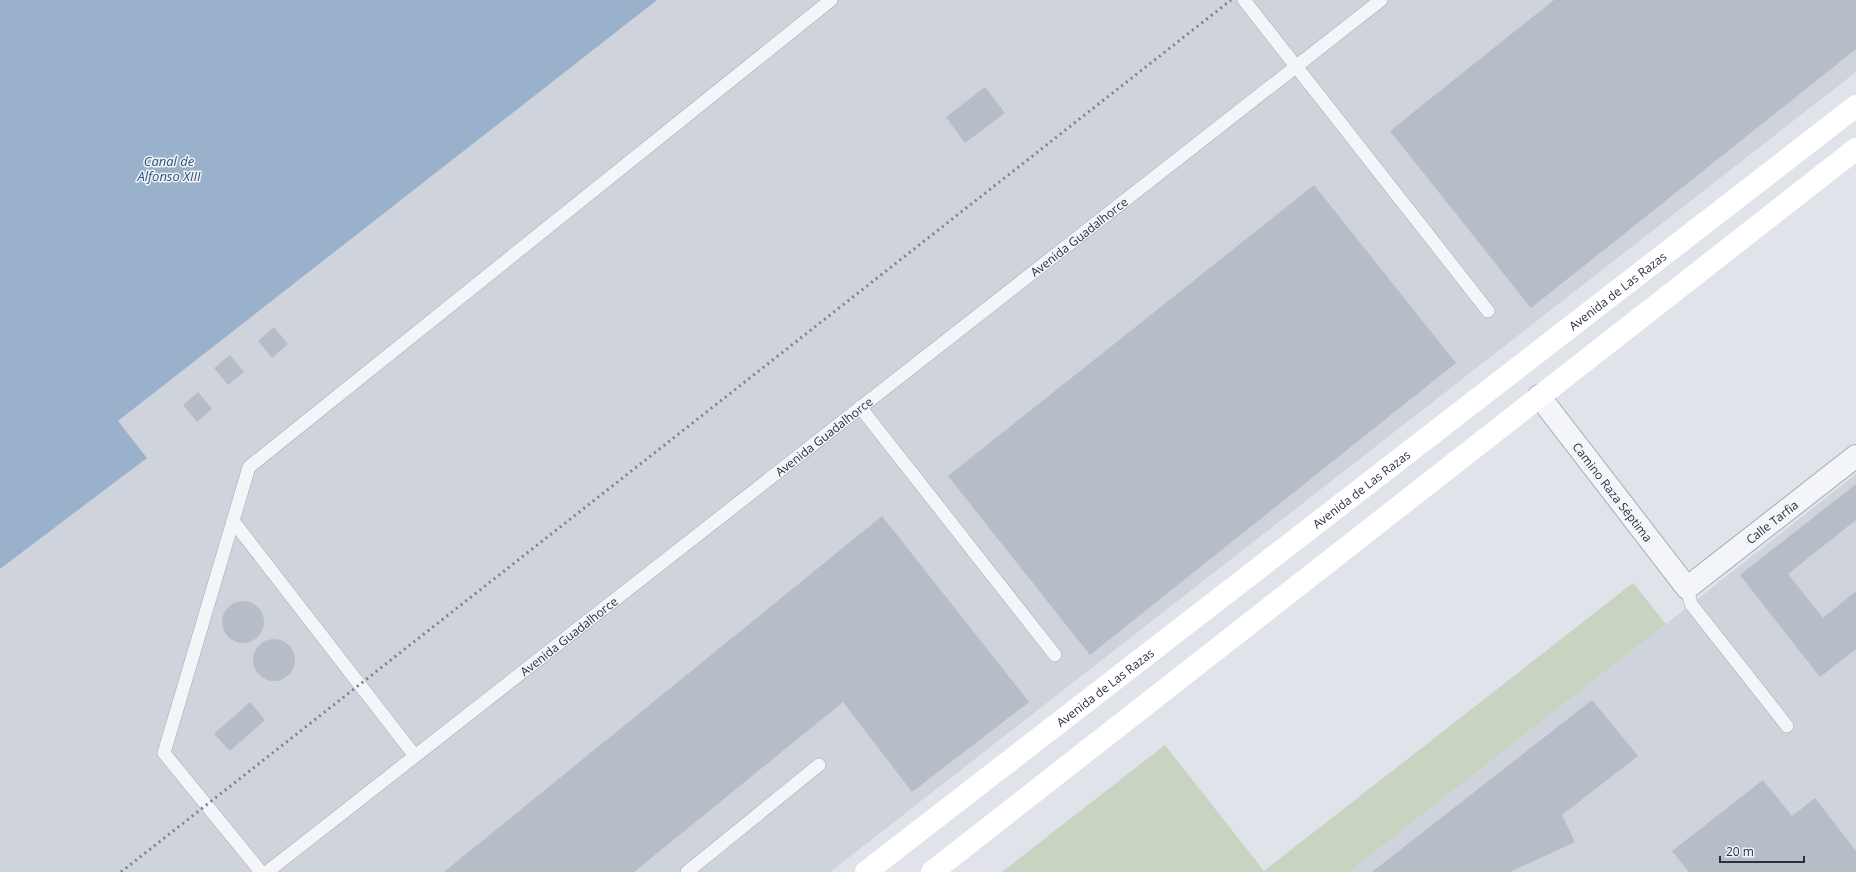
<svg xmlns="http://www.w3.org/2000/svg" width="1856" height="872" font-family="'Open Sans',sans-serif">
<rect width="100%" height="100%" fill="#e0e4ea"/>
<!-- built -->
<path fill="#ced3dc" d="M656 0H1856V72L830 872H0V569L147 458 118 421Z
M1856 474V872H1349L1666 624Z"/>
<!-- green -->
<path fill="#c6d4c1" d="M1633 583 1666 624 1349 872H1002L1165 745 1264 871Z"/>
<!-- water -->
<path fill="#9ab1cc" d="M0 0H657L118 421 147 458 0 569Z"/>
<!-- building -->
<path fill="#b7bdc7" d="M1554 0H1856V49L1531 308 1390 131Z
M985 87 1005 113 965 143 946 117Z
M1314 185 1456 363 1090 655 948 476Z
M274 327 288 344 272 358 258 341Z
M230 355 244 372 228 385 214 368Z
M198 392 212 409 197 422 183 405Z
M1856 484V520L1788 574 1823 618 1856 591V649L1820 677 1740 575Z
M882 516 1029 702 912 792 843 702 634 872H444Z
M222 622a21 21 0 1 1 42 0a21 21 0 1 1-42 0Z
M253 660a21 21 0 1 1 42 0a21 21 0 1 1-42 0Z
M1592 700 1638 756 1562 815 1575 842 1510 872H1372Z
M250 702 265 720 230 751 214 734Z
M1763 780 1792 816 1815 798 1856 851V872H1689L1672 851Z"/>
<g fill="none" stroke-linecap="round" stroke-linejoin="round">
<defs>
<g id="service">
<path d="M1244 0 1488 311"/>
<path d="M860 407 1055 655"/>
<path d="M233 521 415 756"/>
<path d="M1687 588 1691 604 1787 726"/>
<path d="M261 872 164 753 249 467 831 0"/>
<path id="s1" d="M267 872 1381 0"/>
<path d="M687 872 819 765"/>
</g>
<g id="minor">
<path id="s2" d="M1539 396 1687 588 1856 456"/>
</g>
</defs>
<!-- service casing -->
<use href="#service" stroke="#a5abb4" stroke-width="14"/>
<!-- minor casing -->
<use href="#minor" stroke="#a5abb4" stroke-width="24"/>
<!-- service -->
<use href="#service" stroke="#f3f5f8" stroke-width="13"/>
<!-- minor -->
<use href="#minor" stroke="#f3f5f8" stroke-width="22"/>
<!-- secondary -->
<g stroke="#fff" stroke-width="22">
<path id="s3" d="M866 872 1856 106"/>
<path d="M932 872 1856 149"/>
</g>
<!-- rail -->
<path stroke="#798394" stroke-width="3" stroke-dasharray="2 4" stroke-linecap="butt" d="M121 872 1231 0"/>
</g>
<g text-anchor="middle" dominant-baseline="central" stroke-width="3" stroke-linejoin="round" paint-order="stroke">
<!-- street labels -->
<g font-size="12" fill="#283142" stroke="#f0f3f7">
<text stroke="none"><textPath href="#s1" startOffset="1031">Avenida Guadalhorce</textPath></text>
<text stroke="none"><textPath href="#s3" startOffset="950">Avenida de Las Razas</textPath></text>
<text stroke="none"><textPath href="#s1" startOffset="707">Avenida Guadalhorce</textPath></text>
<text stroke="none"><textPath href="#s3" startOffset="626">Avenida de Las Razas</textPath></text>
<text stroke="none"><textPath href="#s2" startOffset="121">Camino Raza Séptima</textPath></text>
<text stroke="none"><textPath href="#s2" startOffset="350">Calle Tarfia</textPath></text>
<text stroke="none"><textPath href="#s1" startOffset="383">Avenida Guadalhorce</textPath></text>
<text stroke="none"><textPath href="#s3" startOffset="302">Avenida de Las Razas</textPath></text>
</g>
<!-- water labels -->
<g font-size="13" font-style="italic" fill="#304f79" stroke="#f0f3f7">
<text x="169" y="161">Canal de<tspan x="169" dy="15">Alfonso XIII</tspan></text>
</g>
</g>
<!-- scale -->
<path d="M1720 856v6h84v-6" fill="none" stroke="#283142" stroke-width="2"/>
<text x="1726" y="856" font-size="12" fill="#283142" stroke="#f0f3f7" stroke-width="3" paint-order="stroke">20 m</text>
</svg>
